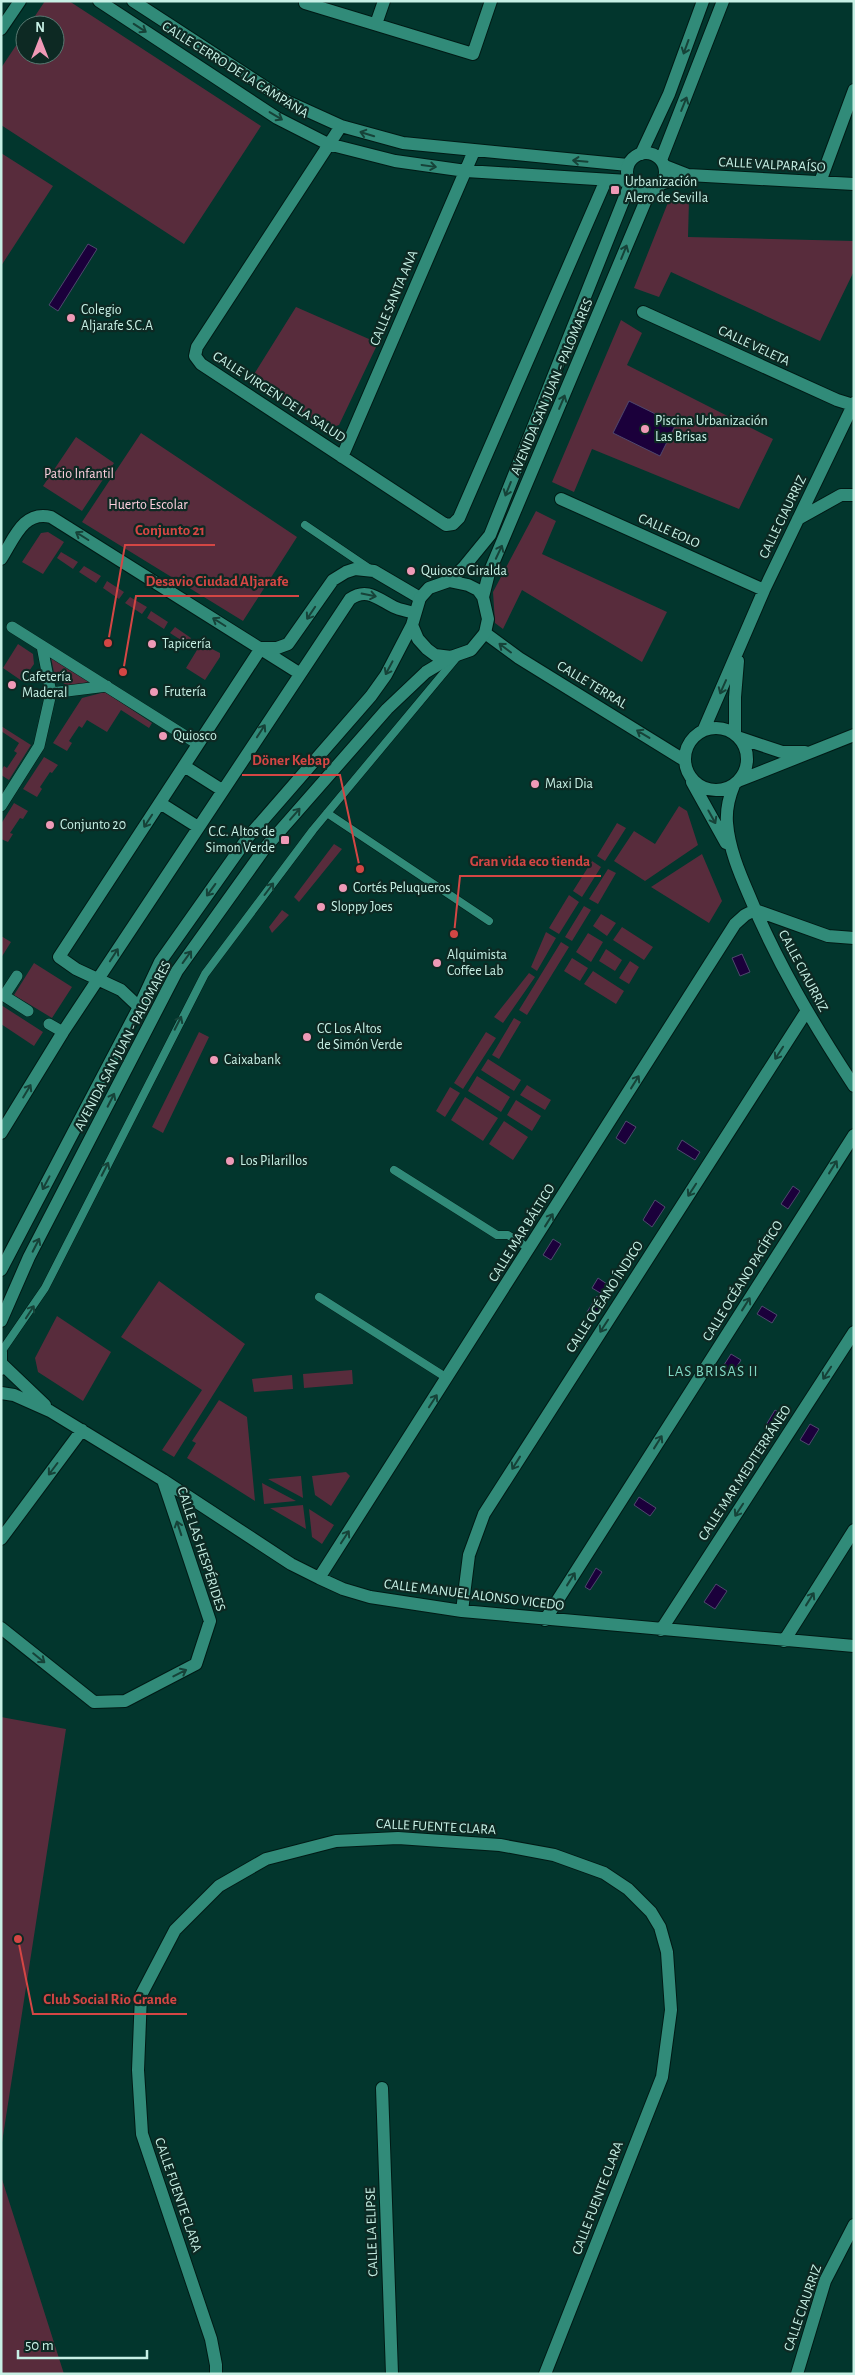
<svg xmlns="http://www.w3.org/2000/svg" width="855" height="2375" font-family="'Alegreya Sans',sans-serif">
<rect width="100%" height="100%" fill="#02362d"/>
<!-- green -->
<path fill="#582c3c" d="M45 1H69L261 126 184 244 1 125V68L25 32V55H55V25H29Z
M1 153 53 186 1 266Z
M669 200H689L688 237 854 241V271L820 341 671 272 659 297 634 288Z
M296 307 378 343 339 425 327 429 251 379Z
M621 320 642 333 627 365 773 439 739 509 592 449 574 492 552 482Z
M141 433 297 537 243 621 82 522Z
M76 437 114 463 82 511 43 486Z
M536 511 556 521 542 554 667 612 642 662 522 590 503 629 495 623 493 592Z
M48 532 64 542 43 574 22 562 41 533Z
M61 552 78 562 73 569 57 558Z
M84 566 101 576 96 583 79 572Z
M107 581 124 592 119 599 103 588Z
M130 597 147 607 142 614 125 603Z
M151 611 168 622 164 629 147 618Z
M175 627 191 638 187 644 170 633Z
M196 641 220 653V657L205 680 186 668 197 650 192 647Z
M18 644 33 654 34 664 22 681 3 668Z
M51 657 90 682 68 686 55 678Z
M105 692 152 723 149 728 121 710 107 732 87 720 82 728 79 726 69 741 72 743 67 751 53 743 82 698Z
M1 726 31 745 9 780 1 775V771L4 766 7 768 17 753 14 751 19 743 1 731Z
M44 757 58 765 52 773 50 772 40 787 42 789 37 797 23 789Z
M14 803 28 811 23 819 20 818 10 833 13 834 8 842 1 839V824Z
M679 806 687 811 698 845 645 881 614 861 634 831 655 844Z
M617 823 626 828 605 861 597 856Z
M334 844 342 849 299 902 294 897Z
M702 854 722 901 709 923 651 887Z
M592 861 601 867 582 897 573 891Z
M608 869 616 873 598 904 589 899Z
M569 895 579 902 559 934 549 928Z
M584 906 591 910 572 941 565 937Z
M282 910 289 915 272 933 269 927Z
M601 914 616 923 607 936 593 926Z
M622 927 653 947 644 960 613 940Z
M546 932 556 938 537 971 531 967Z
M588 933 603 942 591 962 576 952Z
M1 936 11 942 1 958Z
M561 942 569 947 527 1015 519 1010Z
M606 949 622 960 615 971 599 961Z
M572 958 588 968 580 981 564 971Z
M630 961 639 967 629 984 619 978Z
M34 963 72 987 52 1018 14 995Z
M593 971 624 991 616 1004 584 984Z
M529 973 535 977 503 1023 494 1017Z
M1 1005 43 1032 34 1046 1 1024Z
M514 1018 521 1022 499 1059 492 1055Z
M199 1032 209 1037 163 1133 152 1127Z
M486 1032 496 1038 463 1089 454 1083Z
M488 1059 521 1080 514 1091 481 1070Z
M477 1076 510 1097 501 1112 468 1091Z
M527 1085 551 1100 545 1110 520 1095Z
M450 1087 460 1093 445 1117 436 1111Z
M465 1097 498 1118 483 1141 451 1120Z
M516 1100 541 1116 532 1131 507 1115Z
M504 1121 528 1137 513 1160 489 1144Z
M159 1281 245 1344 174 1457 162 1450 202 1390 121 1337Z
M57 1316 111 1352 83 1401 38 1372 35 1358Z
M352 1370 353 1384 304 1388 303 1374Z
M292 1375 293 1389 254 1392 252 1379Z
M219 1400 247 1417 255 1501 187 1458 196 1443 192 1441Z
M346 1472 350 1476 331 1506 315 1495 312 1476Z
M301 1476 303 1498 268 1479Z
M262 1483 296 1501 264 1504Z
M303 1505 306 1529 270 1508H271Z
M309 1509 334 1525 322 1544 312 1537Z
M1 1717 66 1729 1 2149Z
M1 2176 64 2374H1Z"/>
<!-- water -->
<path fill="#1b003b" stroke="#4f486e" d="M88 244 97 249 58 311 49 305Z
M629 401 676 424 660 456 613 433Z
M742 954 750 972 740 976 732 958Z
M626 1121 636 1127 625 1144 616 1138Z
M682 1140 700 1152 695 1160 677 1149Z
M793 1186 800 1191 788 1209 781 1204Z
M655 1200 665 1207 652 1227 643 1220Z
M553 1239 561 1244 551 1260 543 1255Z
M598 1278 613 1288 607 1297 592 1288Z
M597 1296 605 1302 595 1317 587 1312Z
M762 1306 777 1315 772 1323 757 1314Z
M731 1354 741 1360 732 1374 722 1368Z
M775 1410 784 1415 774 1431 766 1425Z
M810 1424 819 1429 809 1445 800 1440Z
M639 1497 656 1508 650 1516 634 1505Z
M596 1568 602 1572 590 1590 585 1587Z
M716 1584 727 1591 715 1609 704 1602Z"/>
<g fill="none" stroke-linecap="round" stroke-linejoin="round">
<defs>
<path id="service" d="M305 525 370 569
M327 813 489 921
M394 1170 497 1235H508L530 1249
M319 1297 447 1378
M1 1352 45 1288 205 974 313 830 457 657"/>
<path id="pedestrian" d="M12 627 198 744
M51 693 107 686
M1 806 39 746 51 693 42 646
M1 994 28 1011
M4 996 17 976
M49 1024 63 1032"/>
<path id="minor" d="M99 1 277 118 328 144 395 161 466 171 628 181
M133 1 288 102 341 126 403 143 628 165
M306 1 305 3 473 54 491 1
M376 24 384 1
M1 29 20 1
M341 126 197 347 195 356 201 364 446 525 453 524 459 518 606 180
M665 166 688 175 854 184
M820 182 854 90
M660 184 688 175
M643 312 837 400 853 405 854 410
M342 457 474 151
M561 499 764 590
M798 519 841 495H854
M1 559C14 539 23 510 51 517L299 673
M485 633 519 658 684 760
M261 648H277L288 644 333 580 346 572 355 569 374 571 420 598
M685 759a31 31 0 1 1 62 0a31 31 0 1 1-62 0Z
M704 729 764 590 854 403
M735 734V697L738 661
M740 738 782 752H805
M184 766 222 790
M738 781 854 735
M692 782 726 843
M734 785C729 797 726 810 727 823 729 848 739 872 749 895 777 963 814 1025 854 1086
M160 803 198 827
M755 910 828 936 854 938
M139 1007 121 990 76 969 59 957 261 648
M1 1133 63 1032 350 599C367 587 378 599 394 607 400 610 408 611 414 613
M3 1365 45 1405
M1 1393 14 1395 50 1411 163 1480 291 1564 319 1578 343 1589 370 1597 462 1611 854 1646
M1 1539 82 1430
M319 1578 735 924 745 915 755 910
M462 1611 469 1555 484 1514 806 1012
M545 1620 854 1135
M1 1628 94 1702 125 1701 196 1664 210 1621 163 1480
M661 1630 854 1332
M784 1641 854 1530
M382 2088 392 2374
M216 2374V2365L211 2339 142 2134 138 2070 141 1995 175 1930 219 1886 266 1859 336 1841 398 1838 500 1845 554 1855 604 1873 628 1889 651 1912 660 1927 667 1952 671 2010 662 2077 545 2374
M797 2374 825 2281 854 2225"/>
<path id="tertiary" d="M627 172a19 19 0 1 1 38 0a19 19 0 1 1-38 0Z
M641 154 669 94 703 1
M661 160 723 1
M449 581 463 568 490 535 630 184
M483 597 489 573 646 200 653 190
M1 1270 139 1007 160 962 249 836 371 696 386 675 412 625
M1 1321 29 1257 177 971 265 848 387 709 426 672 451 657 471 650 485 633 488 619 483 597 478 590 468 585 449 581 429 588 420 598 412 625 418 639 427 649 435 655 451 657
M1 1352V1369"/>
</defs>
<!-- service casing -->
<use href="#service" stroke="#001a15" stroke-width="9"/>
<!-- pedestrian casing -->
<use href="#pedestrian" stroke="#001a15" stroke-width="12"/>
<!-- minor casing -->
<use href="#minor" stroke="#001a15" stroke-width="14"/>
<!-- tertiary casing -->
<use href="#tertiary" stroke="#001a15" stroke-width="14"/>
<!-- service -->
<use href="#service" stroke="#318b79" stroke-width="8"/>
<!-- pedestrian -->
<use href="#pedestrian" stroke="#318b79" stroke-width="11"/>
<!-- minor -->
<use href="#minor" stroke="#318b79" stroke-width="12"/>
<!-- tertiary -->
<use href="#tertiary" stroke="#318b79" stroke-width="12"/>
</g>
<!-- one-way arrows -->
<defs><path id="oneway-shaft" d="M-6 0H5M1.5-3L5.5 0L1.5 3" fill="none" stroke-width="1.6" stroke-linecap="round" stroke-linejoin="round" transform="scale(1.25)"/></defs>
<g stroke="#164238">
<use href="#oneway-shaft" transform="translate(140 28) rotate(33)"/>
<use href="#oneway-shaft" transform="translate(686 47) rotate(110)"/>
<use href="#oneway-shaft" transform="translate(684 104) rotate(-68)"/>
<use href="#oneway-shaft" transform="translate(276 116) rotate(31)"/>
<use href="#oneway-shaft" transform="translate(367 134) rotate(-163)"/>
<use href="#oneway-shaft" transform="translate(580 161) rotate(-175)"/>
<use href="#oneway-shaft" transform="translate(429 166) rotate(8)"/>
<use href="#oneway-shaft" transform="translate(624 252) rotate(-68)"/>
<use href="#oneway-shaft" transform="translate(562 402) rotate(-67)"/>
<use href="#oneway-shaft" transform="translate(508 489) rotate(112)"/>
<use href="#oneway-shaft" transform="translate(82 536) rotate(-148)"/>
<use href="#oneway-shaft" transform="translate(499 552) rotate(-65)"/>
<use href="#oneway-shaft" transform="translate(369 595) rotate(11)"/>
<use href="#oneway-shaft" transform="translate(311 613) rotate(124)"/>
<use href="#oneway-shaft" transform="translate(219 622) rotate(-148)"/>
<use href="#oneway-shaft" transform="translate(505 648) rotate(-143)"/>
<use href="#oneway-shaft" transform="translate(389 668) rotate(118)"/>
<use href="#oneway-shaft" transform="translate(723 687) rotate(114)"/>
<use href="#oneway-shaft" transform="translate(261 731) rotate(-57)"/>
<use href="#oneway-shaft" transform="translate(643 734) rotate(-149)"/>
<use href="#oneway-shaft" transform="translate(295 814) rotate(-49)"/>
<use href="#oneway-shaft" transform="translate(712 817) rotate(61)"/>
<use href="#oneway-shaft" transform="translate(148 821) rotate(123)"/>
<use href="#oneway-shaft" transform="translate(269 889) rotate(-53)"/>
<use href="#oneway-shaft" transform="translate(211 890) rotate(126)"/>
<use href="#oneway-shaft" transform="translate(114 955) rotate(-57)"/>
<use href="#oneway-shaft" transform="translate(187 957) rotate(-54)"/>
<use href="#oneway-shaft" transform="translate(178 1023) rotate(-63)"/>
<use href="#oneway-shaft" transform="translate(779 1053) rotate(123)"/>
<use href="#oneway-shaft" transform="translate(635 1082) rotate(-58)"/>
<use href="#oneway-shaft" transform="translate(27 1091) rotate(-59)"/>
<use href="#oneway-shaft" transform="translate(111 1100) rotate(-63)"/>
<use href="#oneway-shaft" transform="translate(833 1167) rotate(-58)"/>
<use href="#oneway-shaft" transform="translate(105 1169) rotate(-63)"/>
<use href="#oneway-shaft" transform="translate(46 1183) rotate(118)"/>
<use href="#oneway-shaft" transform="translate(692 1190) rotate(123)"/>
<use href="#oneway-shaft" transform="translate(549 1220) rotate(-58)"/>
<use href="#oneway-shaft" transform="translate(36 1245) rotate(-63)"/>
<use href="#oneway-shaft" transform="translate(746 1304) rotate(-58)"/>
<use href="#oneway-shaft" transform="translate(30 1312) rotate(-57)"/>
<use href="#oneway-shaft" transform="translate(604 1326) rotate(123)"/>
<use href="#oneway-shaft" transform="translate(827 1373) rotate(123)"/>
<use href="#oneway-shaft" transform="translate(433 1401) rotate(-57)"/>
<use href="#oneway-shaft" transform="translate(658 1442) rotate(-58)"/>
<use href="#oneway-shaft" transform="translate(516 1463) rotate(122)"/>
<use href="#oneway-shaft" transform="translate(53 1469) rotate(127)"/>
<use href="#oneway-shaft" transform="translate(739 1510) rotate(123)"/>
<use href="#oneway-shaft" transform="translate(179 1528) rotate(-108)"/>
<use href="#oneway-shaft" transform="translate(345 1537) rotate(-57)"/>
<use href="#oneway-shaft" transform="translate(571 1579) rotate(-58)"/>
<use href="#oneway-shaft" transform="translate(810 1599) rotate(-58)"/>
<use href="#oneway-shaft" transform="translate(39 1658) rotate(39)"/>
<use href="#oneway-shaft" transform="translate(180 1673) rotate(-27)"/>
</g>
<!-- markers -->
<g fill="#ef9ab7" stroke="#0d2923" stroke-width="2">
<rect x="610" y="185" width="10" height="10" rx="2.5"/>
<circle cx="71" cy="318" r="5"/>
<circle cx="645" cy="429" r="5"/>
<circle cx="411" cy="571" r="5"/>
<circle cx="152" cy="644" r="5"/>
<circle cx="12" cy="685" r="5"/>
<circle cx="154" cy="692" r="5"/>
<circle cx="163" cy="736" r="5"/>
<circle cx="535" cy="784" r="5"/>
<circle cx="50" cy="825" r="5"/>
<rect x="280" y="835" width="10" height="10" rx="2.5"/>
<circle cx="343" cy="888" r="5"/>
<circle cx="321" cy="907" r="5"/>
<circle cx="437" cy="963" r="5"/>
<circle cx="307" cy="1037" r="5"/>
<circle cx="214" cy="1060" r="5"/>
<circle cx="230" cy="1161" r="5"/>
</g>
<g text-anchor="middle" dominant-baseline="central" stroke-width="4.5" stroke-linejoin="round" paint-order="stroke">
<!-- street labels -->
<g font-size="14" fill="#c7f0e5" stroke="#0d2923">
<text transform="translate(235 70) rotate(32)">CALLE CERRO DE LA CAMPANA</text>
<text transform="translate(772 165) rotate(3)">CALLE VALPARAÍSO</text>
<text transform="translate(394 298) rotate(-67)">CALLE SANTA ANA</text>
<text transform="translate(754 346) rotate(25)">CALLE VELETA</text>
<text transform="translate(552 387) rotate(-67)">AVENIDA SAN JUAN - PALOMARES</text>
<text transform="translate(279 397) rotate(33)">CALLE VIRGEN DE LA SALUD</text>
<text transform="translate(783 517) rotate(-64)">CALLE CIAURRIZ</text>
<text transform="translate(669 531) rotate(24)">CALLE EOLO</text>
<text transform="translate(592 685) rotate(31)">CALLE TERRAL</text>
<text transform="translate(803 971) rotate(62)">CALLE CIAURRIZ</text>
<text transform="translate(123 1046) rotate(-62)">AVENIDA SAN JUAN - PALOMARES</text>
<text transform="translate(522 1233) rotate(-58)">CALLE MAR BÁLTICO</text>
<text transform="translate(743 1281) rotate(-58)">CALLE OCÉANO PACÍFICO</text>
<text transform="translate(605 1297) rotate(-57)">CALLE OCÉANO ÍNDICO</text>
<text transform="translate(745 1473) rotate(-57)">CALLE MAR MEDITERRÁNEO</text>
<text transform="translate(201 1549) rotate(72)">CALLE LAS HESPÉRIDES</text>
<text transform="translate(474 1595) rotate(7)">CALLE MANUEL ALONSO VICEDO</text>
<text transform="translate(436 1827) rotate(3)">CALLE FUENTE CLARA</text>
<text transform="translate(178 2195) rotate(71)">CALLE FUENTE CLARA</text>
<text transform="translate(598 2198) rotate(-69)">CALLE FUENTE CLARA</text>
<text transform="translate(372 2232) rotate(-92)">CALLE LA ELIPSE</text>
<text transform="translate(803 2308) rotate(-71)">CALLE CIAURRIZ</text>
</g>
<!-- poi labels -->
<g font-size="14" fill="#c7f0e5" stroke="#0d2923" text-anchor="start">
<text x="625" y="182">Urbanización<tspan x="625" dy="16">Alero de Sevilla</tspan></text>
<text x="81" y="310">Colegio<tspan x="81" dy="16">Aljarafe S.C.A</tspan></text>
<text x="655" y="421">Piscina Urbanización<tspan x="655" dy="16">Las Brisas</tspan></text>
<text x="421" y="571">Quiosco Giralda</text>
<text x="162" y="644">Tapicería</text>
<text x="22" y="677">Cafetería<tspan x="22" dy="16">Maderal</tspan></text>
<text x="164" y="692">Frutería</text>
<text x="173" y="736">Quiosco</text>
<text x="545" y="784">Maxi Dia</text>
<text x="60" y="825">Conjunto 20</text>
<text x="275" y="832" text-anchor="end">C.C. Altos de<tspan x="275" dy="16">Simon Verde</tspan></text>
<text x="353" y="888">Cortés Peluqueros</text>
<text x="331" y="907">Sloppy Joes</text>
<text x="447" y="955">Alquimista<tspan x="447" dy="16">Coffee Lab</tspan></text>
<text x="317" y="1029">CC Los Altos<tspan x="317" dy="16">de Simón Verde</tspan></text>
<text x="224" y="1060">Caixabank</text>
<text x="240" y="1161">Los Pilarillos</text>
</g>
<!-- park labels -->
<g font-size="14" fill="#fdcfdd" stroke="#0d2923">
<text x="79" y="474">Patio Infantil</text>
<text x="148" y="505">Huerto Escolar</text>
</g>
<!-- neighbourhood labels -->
<g font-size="15" letter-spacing="1" fill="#81d8c4" stroke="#0d2923">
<text x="713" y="1371">LAS BRISAS II</text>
</g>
</g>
<!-- callouts -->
<path fill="none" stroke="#d44644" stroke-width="2" d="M108 643L125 545H215M123 672L136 596H299M360 869L340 775H242M454 934L460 876H601M18 1939L33 2014H187"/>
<g fill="#d44644" stroke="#0d2923" stroke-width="2">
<circle cx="108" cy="643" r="5"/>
<circle cx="123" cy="672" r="5"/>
<circle cx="360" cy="869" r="5"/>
<circle cx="454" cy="934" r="5"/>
<circle cx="18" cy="1939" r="5"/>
</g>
<g font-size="15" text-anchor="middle" font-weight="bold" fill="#d44644" stroke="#0d2923" stroke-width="4.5" stroke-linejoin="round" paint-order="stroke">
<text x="170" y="535">Conjunto 21</text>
<text x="217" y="586">Desavio Ciudad Aljarafe</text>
<text x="291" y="765">Döner Kebap</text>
<text x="530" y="866">Gran vida eco tienda</text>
<text x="110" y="2004">Club Social Rio Grande</text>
</g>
<!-- border -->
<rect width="855" height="2375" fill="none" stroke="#c7f0e5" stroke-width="5"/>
<!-- north arrow -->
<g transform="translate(40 40)"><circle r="24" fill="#0d2923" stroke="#577971"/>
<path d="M0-4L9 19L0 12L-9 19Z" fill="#ef9ab7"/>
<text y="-8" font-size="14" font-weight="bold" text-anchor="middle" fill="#c7f0e5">N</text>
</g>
<!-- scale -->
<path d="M18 2350v8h129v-8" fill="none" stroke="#c7f0e5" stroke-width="2.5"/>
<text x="25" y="2350" font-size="15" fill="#c7f0e5" stroke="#0d2923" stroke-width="4" paint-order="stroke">50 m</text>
</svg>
